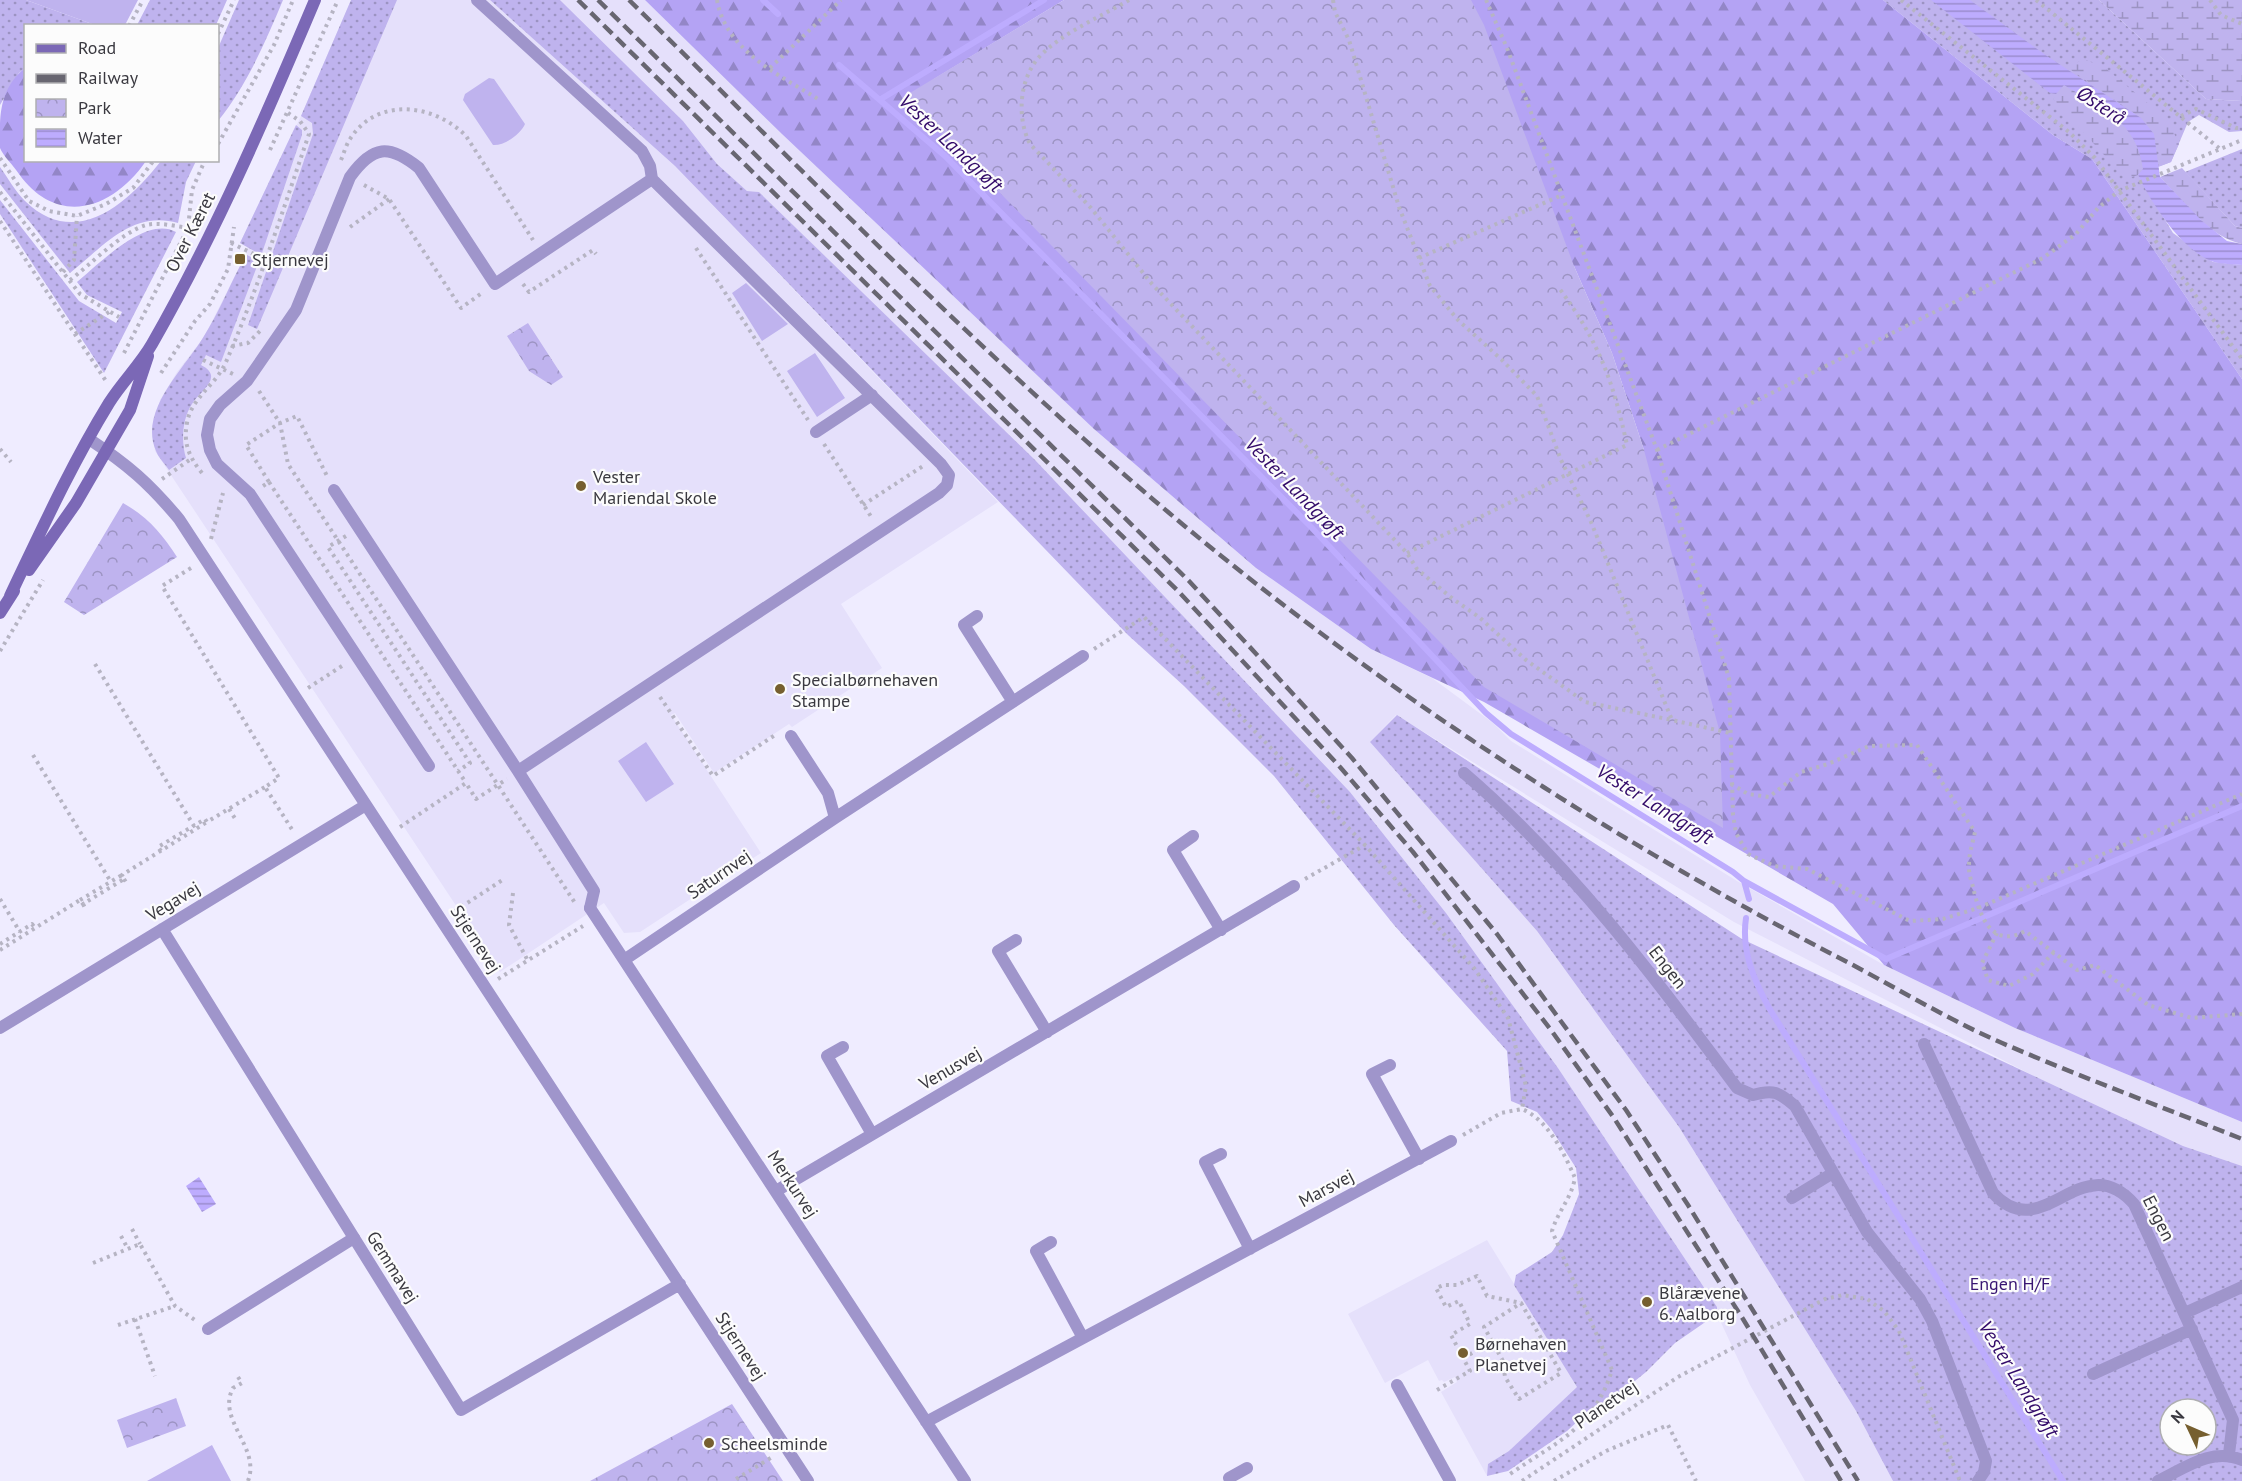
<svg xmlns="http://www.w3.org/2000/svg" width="2242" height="1481" font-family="'PT Sans',sans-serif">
<defs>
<pattern id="grass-dots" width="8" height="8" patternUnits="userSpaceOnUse" patternTransform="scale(1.5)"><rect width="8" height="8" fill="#bfb3ee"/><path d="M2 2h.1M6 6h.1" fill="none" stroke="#9c93c2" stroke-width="1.8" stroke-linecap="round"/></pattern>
<pattern id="forest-firs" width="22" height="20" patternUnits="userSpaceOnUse" patternTransform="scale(1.5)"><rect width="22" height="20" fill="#b4a3f4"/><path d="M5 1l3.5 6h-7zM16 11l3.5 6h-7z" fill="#9386c7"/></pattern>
<pattern id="wetland-marsh" width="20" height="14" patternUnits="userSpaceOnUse" patternTransform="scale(1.5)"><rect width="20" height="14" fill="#bfb3ee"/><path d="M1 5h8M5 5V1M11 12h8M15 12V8" fill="none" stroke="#9c93c2"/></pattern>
<pattern id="park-crowns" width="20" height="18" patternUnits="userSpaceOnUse" patternTransform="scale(1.5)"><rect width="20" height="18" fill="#bfb3ee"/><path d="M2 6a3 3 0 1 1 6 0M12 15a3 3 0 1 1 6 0" fill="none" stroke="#9c93c2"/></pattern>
<pattern id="water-rules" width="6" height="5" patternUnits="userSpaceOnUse" patternTransform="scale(1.5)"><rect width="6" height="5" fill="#bdacfe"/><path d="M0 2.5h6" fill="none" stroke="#9b8dcf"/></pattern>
</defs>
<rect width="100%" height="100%" fill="#efecff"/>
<!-- built -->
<path fill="#e5e0fb" d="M351 0H490L675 166 998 502 841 604 882 668 792 727 789 724 714 773 675 713 671 715 761 853 640 932 624 933 604 903 500 972 155 451 153 438 155 419 160 400 177 372 204 337 240 266H243L247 247 240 243 301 116Z
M560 0H645L1094 429 1256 568 1371 649 1432 678 1493 723 1511 741 1737 881 1884 965 2015 1028 2242 1122V1166L2183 1146 2032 1075 1734 922 1396 715 1370 742 1537 931 1679 1127 1856 1411 1893 1481H1805L1750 1385 1717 1314V1307L1558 1068 1446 913 1350 792 1034 460 759 192 747 191 717 164 683 121Z
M1487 1240 1587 1402 1509 1466 1487 1476 1441 1392 1457 1382 1455 1377 1444 1382 1442 1380 1439 1381 1428 1360 1385 1383 1348 1314Z"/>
<!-- grass -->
<path fill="url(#grass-dots)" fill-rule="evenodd" d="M0 0H26L95 25 26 26 25 68 19 73 0 105Z
M150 0H227L216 25H137Z
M239 0H283C265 43 247 85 218 121V48Z
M351 0H397L257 329 248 325 313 134 312 123 301 116Z
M490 0H560L683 121 717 164 747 191 759 192 1035 460 1350 792 1446 913 1558 1068 1717 1307V1314L1675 1343 1646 1372 1614 1398 1591 1409 1567 1431 1508 1471 1487 1476 1488 1464 1509 1451 1577 1387 1514 1285 1516 1275 1552 1252 1563 1235 1579 1194 1576 1168 1552 1130 1537 1112 1511 1101 1507 1051 1394 925 1274 776 1184 686 1128 635 675 166Z
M1883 0H2099L2206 99 2242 101V131L2229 132 2199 115 2188 122 2171 162 2138 175 2173 233 2213 262 2242 265V379L2092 159 2053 135Z
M296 125 302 130V135L262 253H258L240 243Z
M2242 149V228L2235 226 2185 172Z
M161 161H196L186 182 178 223C132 210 104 246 70 273L0 184V167C8 178 15 191 25 201 76 250 127 204 161 161Z
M0 200 79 301 116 323 122 312 87 295 77 282C99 264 146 215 176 232L104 373 0 214Z
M245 254 259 261 221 362 206 355 201 365C225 377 200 391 192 404 182 419 181 442 186 458L169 470C165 464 158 457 156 451 138 410 186 367 204 336 218 314 228 289 240 266H243Z
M1397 715 1742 939 2183 1146 2242 1166V1481H1893L1856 1411 1679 1127 1537 931 1370 742ZM2170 1409H2206V1445H2170Z"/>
<!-- forest -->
<path fill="url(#forest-firs)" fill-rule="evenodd" d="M645 0H1064L934 79 1460 0H1883L2053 135 2092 159 2242 379V1122L2015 1028 1884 965 1833 904 1484 702 1371 649 1256 568 1094 429 782 134ZM1283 199 1574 266 1612 353 1644 450Z
M25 68 26 160 146 161C113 209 58 228 19 174 14 166 3 156 0 148 0 143 0 134 0 129 0 105 5 84 25 68Z"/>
<!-- wetland -->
<path fill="url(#wetland-marsh)" d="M2099 0H2242V101L2206 99Z
M2083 59 2104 67 2168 120 2179 144 2171 162 2160 166 2159 152 2141 118 2068 68Z
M2064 84C2101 108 2137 120 2143 169L2138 175 2126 179 2053 99Z
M2182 168 2235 226 2242 228V244C2209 237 2183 201 2160 177Z"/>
<!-- park -->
<path fill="url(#park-crowns)" d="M1064 0H1471L1484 25 1574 266 1612 353 1644 450 1720 733 1723 828 1484 687 905 96Z
M528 323 563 377 551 385 529 371 507 336Z
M123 503C148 517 162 534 177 557L84 615 64 602Z
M176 1398 186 1426 127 1448 117 1420Z
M732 1404 783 1481H590Z"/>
<!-- pitch -->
<path fill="#bfb3ee" d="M26 0H138L125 25H95Z
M489 78 494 79 525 124C521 134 504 146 493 145L463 100 465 94Z
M746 283 788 324 762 341 732 293Z
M815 353 845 398 817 417 787 371Z
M646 742 674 784 646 802 618 761Z
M212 1445 231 1481H147Z"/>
<!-- water -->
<path fill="url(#water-rules)" d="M1931 0H1970L2044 54 2141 118 2154 134 2160 177 2201 220 2227 241 2242 244V265C2233 264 2222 264 2214 262 2183 252 2151 203 2138 175L2143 169C2137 121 2101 108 2064 85L2056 94 2050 93Z
M199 1177 216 1204 202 1212 186 1186Z"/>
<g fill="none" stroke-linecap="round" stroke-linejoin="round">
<!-- stream -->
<path stroke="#bdacfe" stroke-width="6" d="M763 0 778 14
M839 65 945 156 1311 527 1486 713 1511 734 1733 872 1744 881 1749 899
M881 99 1044 0
M1744 881 1886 959 2242 806
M1746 918C1741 951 1754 980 1769 1008L2063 1481"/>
<!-- path -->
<path stroke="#b6b4c3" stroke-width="4" stroke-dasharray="3 4.5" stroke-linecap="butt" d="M717 0C726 51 778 74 818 99
M1129 0C1102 16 1066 31 1043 53 1019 75 1016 117 1030 144L1091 208 1152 284 1407 553 1417 569 1453 599 1479 617 1526 660 1585 702 1672 720
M1333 0 1335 12 1349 40 1399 207 1430 286 1458 320 1502 360 1537 396 1561 460 1591 522 1672 720 1730 733
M1486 0 1507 48 1657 450 1729 678 1733 815 1736 833 1748 854 1774 866 1807 869 1910 921 1943 919 1978 908 2242 794
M1901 0 2069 132 2095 158 2242 359
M2036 0 2219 148
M2210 0 2221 15 2242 24
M129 26 143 0
M218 34 234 0
M770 68 841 0
M2181 116 2196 109 2236 128H2242
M218 144 274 45 293 0
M270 150 338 0
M0 158 29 201 49 211 77 216 106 204 133 188 154 160
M341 160C344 153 346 145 350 139 378 95 436 105 466 136L533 240
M364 185 389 199 461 308 482 293
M0 192 80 294 119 317
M0 221 106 381
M350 227 389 199
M231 243 266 260
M696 248 808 420
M1419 258 1562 195
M63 272 74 260 77 216
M70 280C90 265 122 232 146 225 159 222 175 226 188 228
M523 284 529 292 593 250 596 254
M75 334 109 312
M232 346 248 343 260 331
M124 353 188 228 192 190 205 160
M203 360 233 374
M161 373 195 321 210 304 228 269 234 227
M259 391 280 423 288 464 575 903
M824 444 872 518
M0 449 11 462
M1657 450 2043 258 2076 234 2098 208 2119 191 2242 140
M202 473C189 457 183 443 187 423 191 398 216 385 226 362 258 288 283 210 309 134L300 121 288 113
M162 479 191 459
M269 482 466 783
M263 486 269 482 246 445 280 423 297 416 327 476
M863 505 923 466
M346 536 328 547 470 763 458 771
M211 539 223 493
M1407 553 1627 445C1613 381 1599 342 1559 288
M191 568 162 586 279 778 265 787 293 831
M1094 649 1144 617 1365 845 1474 968 1508 1018 1526 1086 1522 1109
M0 651 43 580
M95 664 194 826
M308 688 345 664
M660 697 713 776 775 735
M33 755 111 882
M1731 784 1748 794 1769 797 1801 772 1828 764 1869 746 1917 745 1975 832C1973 842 1969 853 1969 864 1968 871 1971 880 1973 887 1979 914 1991 950 2025 931L2077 970 2095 965 2148 1005 2192 1018 2242 1014
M229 809 236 820
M400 827 466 783 476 799 507 779
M161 851 158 847 205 819 207 822 265 787
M124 879 128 885
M1305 879 1365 845
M513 893 509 925 528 961
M0 899 20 932
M80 900 122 875
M83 904 86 910
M455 911 504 879
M1997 933 1982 963 1988 980 2009 986 2033 974 2054 952
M0 944 32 924 35 928
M0 950 80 900 83 904 124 879 122 875 207 822
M498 979 583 926
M1463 1135 1501 1113 1522 1109C1548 1120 1564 1153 1575 1178 1571 1199 1558 1211 1552 1231L1612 1370C1594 1428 1558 1441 1510 1474
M132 1229 140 1244
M121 1236 128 1249
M93 1263 140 1244 175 1306 195 1320
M135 1319 155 1376
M118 1325 175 1306
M1463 1358 1492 1342
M238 1377 242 1383 233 1388C216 1420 261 1447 248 1481
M1437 1390 1470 1371 1451 1335 1470 1324 1459 1301 1446 1307 1436 1288 1444 1285H1457L1477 1276 1487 1296 1521 1303 1561 1373 1519 1399 1505 1377 1503 1361 1484 1327 1521 1303
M736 1479 774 1456
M1522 1481 1678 1377 1825 1299 1843 1295 1867 1299 1884 1311 1899 1331 1960 1481
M1554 1481 1606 1451 1668 1425 1696 1481"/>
<!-- service -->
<path stroke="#9f95cb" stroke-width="12" d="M477 0 642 151 650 166 652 179
M816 432 872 395
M334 490 518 771 939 493 947 485 949 475 941 464 652 179 495 284 419 168C389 144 373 145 350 177L296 310 247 381 220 405 210 419 207 435 210 450 217 464 250 494 429 766
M518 771 594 891 590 908
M208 1329 354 1238"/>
<!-- minor -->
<path stroke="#9f95cb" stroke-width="12" d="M89 439C128 465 149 483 179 519L808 1481
M977 616 964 625 1013 702
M791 736 828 793 835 818
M1464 773C1570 864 1654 976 1737 1088L1753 1095C1773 1089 1779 1092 1795 1106L1867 1232 1920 1299 1932 1321 1986 1461 1984 1472 1978 1481
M1193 836 1173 850 1221 930
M590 908 965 1481
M162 929 461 1410 680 1284
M1016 940 998 951 1047 1032
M624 960 835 818 1083 656
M0 1028 366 805
M1924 1044 1993 1193C2043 1248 2081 1145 2134 1204L2233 1420 2229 1454
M843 1047 827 1056 872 1134
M1390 1065 1372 1074 1419 1159
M1221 1154 1205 1162 1250 1249
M776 1191 1294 886
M1792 1198 1833 1173
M1051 1242 1036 1251 1083 1338
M2185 1313 2242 1287
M2093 1374 2192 1329
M1397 1385 1450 1481
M926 1422 1451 1141
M1231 1481 1229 1478 1247 1468
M2158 1481C2185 1468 2212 1447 2242 1460"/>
<!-- secondary -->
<path stroke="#7b68b6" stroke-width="12" d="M29 570 76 503 130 410 148 356
M10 596C41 531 71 465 109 403 122 382 140 365 152 344 215 234 266 116 315 0
M0 613 14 591"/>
<!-- rail -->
<path stroke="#686671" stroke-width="4.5" stroke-dasharray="12 6" stroke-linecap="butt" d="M578 0 1179 592 1340 767 1413 852 1551 1030 1614 1118 1743 1319 1841 1481
M598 0 1189 581 1352 758 1497 934 1626 1110 1688 1205 1858 1481
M629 0C822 189 1010 385 1220 555 1415 712 1627 848 1849 963 1902 991 1954 1023 2009 1046 2086 1079 2165 1108 2242 1139"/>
</g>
<!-- markers -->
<g fill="#765f2f" stroke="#fcfcfc" stroke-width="2">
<rect x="234" y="253" width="12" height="12" rx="3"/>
<circle cx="581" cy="486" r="6"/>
<circle cx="780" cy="689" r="6"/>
<circle cx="1647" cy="1302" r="6"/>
<circle cx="1463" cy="1353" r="6"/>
<circle cx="709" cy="1443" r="6"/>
</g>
<g text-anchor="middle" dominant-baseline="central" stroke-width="4.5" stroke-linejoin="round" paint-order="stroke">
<!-- street labels -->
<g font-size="18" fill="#3a3940" stroke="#fcfcfc">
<text transform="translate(190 232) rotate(-63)">Over Kæret</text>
<text transform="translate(719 874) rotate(-34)">Saturnvej</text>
<text transform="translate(173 901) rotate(-31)">Vegavej</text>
<text transform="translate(476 939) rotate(57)">Stjernevej</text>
<text transform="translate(1668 967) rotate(52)">Engen</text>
<text transform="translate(950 1068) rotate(-30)">Venusvej</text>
<text transform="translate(793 1184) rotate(57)">Merkurvej</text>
<text transform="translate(1326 1188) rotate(-28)">Marsvej</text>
<text transform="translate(2159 1218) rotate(63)">Engen</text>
<text transform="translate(393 1267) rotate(58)">Gemmavej</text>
<text transform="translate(741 1346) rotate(57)">Stjernevej</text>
<text transform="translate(1606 1404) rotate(-34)">Planetvej</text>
</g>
<!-- poi labels -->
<g font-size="18" fill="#3a3940" stroke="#fcfcfc" text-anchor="start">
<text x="252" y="259">Stjernevej</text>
<text x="593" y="476">Vester<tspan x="593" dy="21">Mariendal Skole</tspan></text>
<text x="792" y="679">Specialbørnehaven<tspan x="792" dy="21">Stampe</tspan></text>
<text x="1659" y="1292">Blårævene<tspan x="1659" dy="21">6. Aalborg</tspan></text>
<text x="1475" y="1343">Børnehaven<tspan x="1475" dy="21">Planetvej</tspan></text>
<text x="721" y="1443">Scheelsminde</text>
</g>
<!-- park labels -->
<g font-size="18" fill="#381572" stroke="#fcfcfc">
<text x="2010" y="1283">Engen H/F</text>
</g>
<!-- water labels -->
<g font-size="20" font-style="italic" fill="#320a69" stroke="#fcfcfc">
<text transform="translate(2101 105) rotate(33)">Østerå</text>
<text transform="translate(951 143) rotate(43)">Vester Landgrøft</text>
<text transform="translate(1295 488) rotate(46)">Vester Landgrøft</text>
<text transform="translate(1655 804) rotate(32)">Vester Landgrøft</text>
<text transform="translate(2019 1379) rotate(58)">Vester Landgrøft</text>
</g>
</g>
<!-- legend -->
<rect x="24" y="24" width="195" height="138" fill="#fcfcfc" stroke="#aeaeb1" stroke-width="1.5"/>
<rect x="36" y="44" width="30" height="9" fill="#7b68b6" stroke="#aeaeb1" stroke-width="1.5"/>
<text x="78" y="54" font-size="18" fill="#3a3940">Road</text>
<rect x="36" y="74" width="30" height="9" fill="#686671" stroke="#aeaeb1" stroke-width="1.5"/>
<text x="78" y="84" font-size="18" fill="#3a3940">Railway</text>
<rect x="36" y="99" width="30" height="18" fill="url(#park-crowns)" stroke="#aeaeb1" stroke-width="1.5"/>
<text x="78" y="114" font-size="18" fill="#3a3940">Park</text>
<rect x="36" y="129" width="30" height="18" fill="url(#water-rules)" stroke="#aeaeb1" stroke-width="1.5"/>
<text x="78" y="144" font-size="18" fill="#3a3940">Water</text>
<!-- north arrow -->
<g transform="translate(2188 1427) rotate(314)"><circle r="28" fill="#fcfcfc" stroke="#aeaeb1" stroke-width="1.5"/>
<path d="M0-4.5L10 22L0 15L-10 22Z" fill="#765f2f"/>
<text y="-9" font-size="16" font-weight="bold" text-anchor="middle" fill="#3a3940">N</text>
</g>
</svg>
